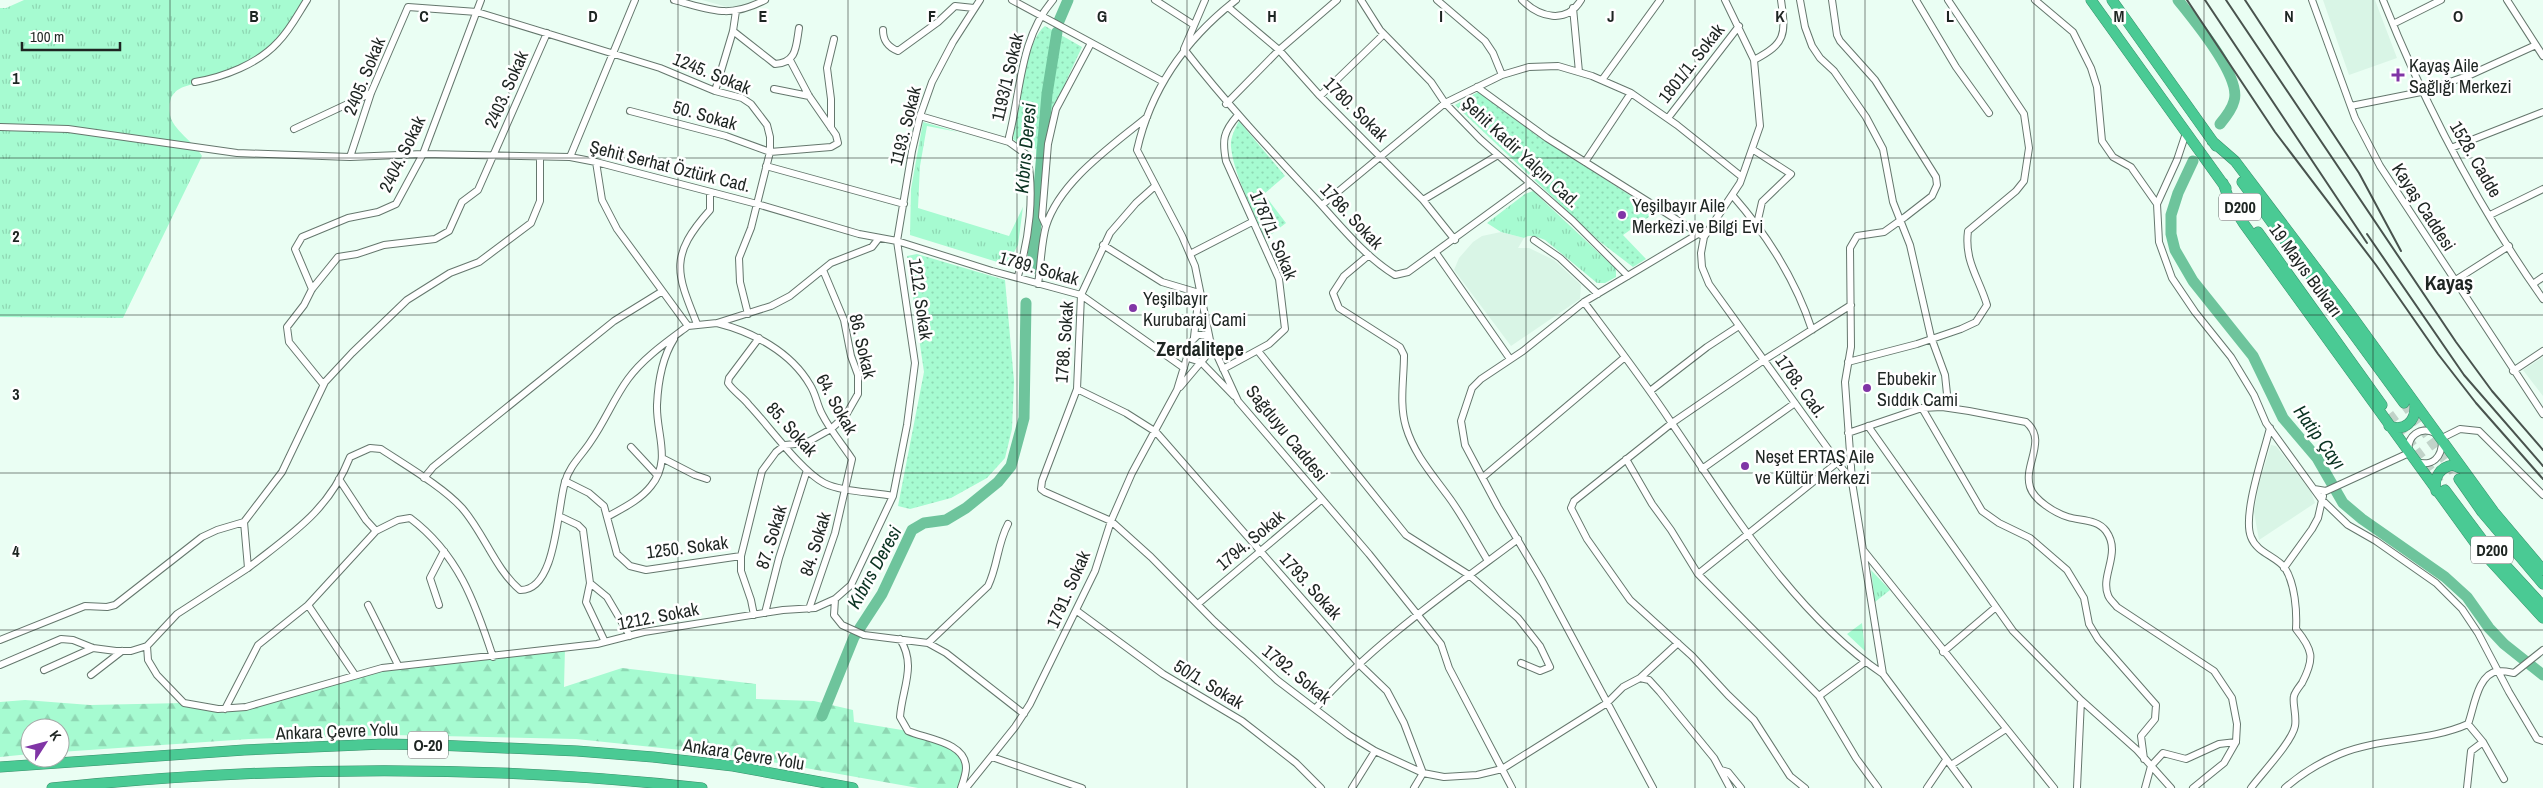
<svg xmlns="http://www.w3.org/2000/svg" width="2543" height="788" font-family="'Archivo Narrow',sans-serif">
<defs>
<pattern id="grass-tufts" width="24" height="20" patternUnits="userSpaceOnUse" patternTransform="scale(1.25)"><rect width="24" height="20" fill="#a6fbd1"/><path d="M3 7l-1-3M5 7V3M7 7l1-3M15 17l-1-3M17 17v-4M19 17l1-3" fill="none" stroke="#8ed7b3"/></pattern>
<pattern id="forest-firs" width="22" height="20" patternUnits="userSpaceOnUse" patternTransform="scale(1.25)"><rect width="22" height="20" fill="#a6fbd1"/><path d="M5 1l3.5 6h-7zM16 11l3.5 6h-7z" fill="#8ed7b3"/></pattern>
<pattern id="park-dots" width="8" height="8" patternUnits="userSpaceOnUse" patternTransform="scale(1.25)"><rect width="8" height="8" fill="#a6fbd1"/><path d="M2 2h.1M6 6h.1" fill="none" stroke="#8ed7b3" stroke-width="1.8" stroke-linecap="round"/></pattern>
</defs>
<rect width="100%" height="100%" fill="#eafef3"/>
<!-- built -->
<path fill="#d9f5e6" d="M702 0H756L746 5 731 8Z
M2323 0H2375L2397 58 2349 75Z
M1501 232 1524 238 1518 248H1529L1554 260 1581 285 1580 299 1511 346 1454 270 1459 258 1473 242 1482 236Z
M2543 357V396L2523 370Z
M2271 445 2276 446 2311 492 2315 503 2259 540 2254 512 2259 484Z"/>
<!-- grass -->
<path fill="url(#grass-tufts)" d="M24 0H307C293 21 280 44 258 58 244 66 225 74 209 80 188 87 166 84 170 115 172 129 195 143 202 156L123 318 0 317V8H6Z
M923 122 958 132 927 126 920 166 918 208 1009 236 1023 207 1018 245 1007 265 910 235 911 189Z
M1533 191 1616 269V277L1605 283H1597L1545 240C1537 237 1531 233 1524 238L1501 232 1487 223 1525 194Z
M1871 570 1890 590 1875 602Z
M1862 623 1865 651 1847 634Z"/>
<!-- forest -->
<path fill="url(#forest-firs)" d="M565 648 564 687 622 668 756 684V699L814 701 853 710 854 722 908 731 957 751 966 768 958 788H918L738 756 576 739 393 735 249 739 60 752V728H30V754L0 757V702L25 700 90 705 184 703 225 709 299 691 382 668Z"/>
<!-- park -->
<path fill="url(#park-dots)" d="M1045 26 1082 47C1063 87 1050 116 1042 159H1036V149L1018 143 1013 139C1018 112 1024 42 1045 26Z
M1478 92 1536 135 1656 212 1623 235 1646 259 1633 267 1599 241 1455 105Z
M1239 121 1285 176 1264 194 1286 223 1265 239C1254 212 1234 176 1231 147 1230 138 1235 129 1239 121Z
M917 254 1005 280 1014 381 1012 429 1005 458 987 478 951 498 910 509 898 506 924 372 907 256Z"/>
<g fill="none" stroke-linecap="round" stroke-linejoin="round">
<!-- river -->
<path stroke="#6ec49c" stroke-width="11" d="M2178 0C2193 19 2242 77 2234 101 2232 109 2225 118 2220 124
M1059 21 1068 0
M2193 161 2178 193 2171 215V234L2175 250 2193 281 2253 356 2283 418 2317 458 2343 503 2362 519 2445 577 2467 597 2489 628 2504 644 2543 675
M1032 269 1047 94 1057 32
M822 716 854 637 882 594 912 530 924 523 946 520 966 508 998 482 1011 466 1024 418 1026 303"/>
<!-- highway-tunnel -->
<path stroke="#c1d3c9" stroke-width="10" stroke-dasharray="10 5" stroke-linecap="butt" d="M2404 403 2459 479
M2389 414 2445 490"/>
<defs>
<path id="minor" d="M674 0C712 10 728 19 765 0
M1012 0 1162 81
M1155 0 1194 25
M1205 0 1184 49C1225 102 1270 150 1315 198 1340 225 1364 256 1395 275L1408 272 1530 183
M1236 0C1186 39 1151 88 1137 150L1182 236 1195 266 1210 340 1238 401 1369 554 1441 644 1449 668 1512 788
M1361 0 1380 30 1431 82 1445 103 1480 139 1573 221 1628 276
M1437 0 1485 41 1493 53 1502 75
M1522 0C1539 17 1566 25 1581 0
M1725 0 1754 60 1760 126 1740 183 1704 237 1701 253 1702 267 1709 284 1852 482 1883 674 1968 788
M1800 0 1805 27 1812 46 1820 58 1834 71 1866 117 1883 149 1893 202 1910 245 1931 337 1945 375 1947 394 1942 407
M1832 0 1837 35 1840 41 1875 80 1936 177 1937 185 1932 196 1905 217 1884 232 1857 236 1850 248 1851 347 1845 382 1852 481
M1916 0 1956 67 1989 113
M2035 0 2073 32 2091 68 2097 87 2102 141 2113 157 2131 167 2157 204
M2312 0 2355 118 2380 166 2543 414
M2383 0C2425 105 2478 207 2543 299
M2507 0 2543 56
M1228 7 1279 50 1320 96 1423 200 1455 240
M1573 8 1579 72
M2393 24 2441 0
M883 30C883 41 888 47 898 51L938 22 955 6 974 8
M733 31 775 64C797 63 796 46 799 28
M1754 60C1786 43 1786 35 1781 0
M1602 80 1660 0
M195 82C224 77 258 64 278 42 290 30 298 14 307 0
M1477 87 1547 138 1701 235
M774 89 809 96
M715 91 733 31 736 11
M1320 96 1384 34
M1226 104 1279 50 1337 0
M2351 106 2421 92 2470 75 2536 45
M630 111 726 136 770 152 831 147 838 143 836 135 809 96 790 60
M920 116 1009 142
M1668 118 1739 26
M0 127 68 129 237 153 350 157 423 154 570 157 596 162 757 204 859 234 897 241 992 271 1081 295 1184 368
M831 128V99L827 68 834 39
M294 129 371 93
M2186 133 2177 160 2157 204 2159 242 2172 278 2195 312 2231 357 2254 395 2266 423 2321 499 2348 525 2376 541 2436 583 2462 609 2478 633 2509 692 2537 739 2543 741
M2451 148 2543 112
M1752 149 1791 174 1762 202 1757 224
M350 157 371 93 408 7 477 12 660 68 715 91 742 98 751 104 767 125 770 137V152L751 228 739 258 740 282 748 314
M570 157 635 0
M1585 162 1631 93
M766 166 904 204
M1155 186 1136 203 1110 233 1081 295 1077 389 1042 481 1041 489 1045 492 1111 521 1151 557 1214 621 1277 680 1349 735 1375 751 1423 773 1444 777 1477 775 1502 769 1607 703 1623 687 1640 678 1649 680 1660 692 1714 758 1730 788
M1733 196C1767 235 1796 281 1812 330
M1423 200 1498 155
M1322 205 1445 103 1502 75 1529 67 1558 66 1592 76 1631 93 1677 125 1742 177
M2490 215 2543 189
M1046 226 1042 217 1048 144 1056 109 1090 45
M1534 240 1560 258 1598 294
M1103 245 1162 282 1199 293 1194 337
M1436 253 1510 359
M1190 254 1252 222
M1369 255 1344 276 1333 293 1339 308 1400 347 1404 355C1404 379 1399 404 1406 427 1414 454 1432 474 1448 496 1463 516 1475 540 1488 561
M1018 276C1029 239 1035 194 1027 155L1009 142V137C1021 90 1020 38 1053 0
M2454 281 2509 246
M1038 284C1041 265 1041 244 1046 226 1060 181 1112 146 1147 117
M2533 284 2543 277
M312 289 295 249 302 237 348 218 378 212 396 204 423 154 481 0
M1584 302C1614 342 1644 381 1671 422 1732 511 1793 613 1883 674
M717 323C753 332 791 352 810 385 816 394 817 405 822 414 830 430 842 444 852 459L835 533 809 609
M697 324C676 272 669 256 710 210V193
M688 326 717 323 771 306 790 296 831 263 872 247 879 238
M1198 335H1205C1214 344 1209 354 1201 362L1191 359 1188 354 1190 343Z
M759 338 729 378 728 383C733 391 743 397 749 405 769 426 801 471 824 483 841 492 874 492 893 496
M1258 351 1406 535 1469 575 1518 618 1540 646 1550 667 1540 671 1521 663
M1848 362 1917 344 1961 329 1976 322 1987 305C1979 278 1964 261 1968 231L2016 191 2024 181 2029 148 2024 114 1948 0
M1223 369 1269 344 1285 329 1279 279 1226 161C1222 140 1223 132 1238 115
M2513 371 2543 351
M323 384 289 342 287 327 304 305 312 289 338 257 357 254 384 245 435 239 449 231 462 202 478 190 547 33
M1180 387 1201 362 1234 396
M1077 389 1126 413 1156 432 1360 665 1387 691 1404 723 1423 773 1414 788
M1650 391 1707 347 1739 326
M1922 408 1982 511 1999 523 2030 538 2067 570 2084 598 2089 624 2098 639 2156 705 2155 719 2141 736 2144 759
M1868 426 2013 631 2081 700 2077 788
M1848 433 1922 408 1942 407 1969 411 2026 422C2048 441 2023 464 2030 487 2034 500 2055 513 2068 517 2081 521 2097 519 2106 531 2122 553 2100 575 2108 595 2109 599 2114 603 2117 607L2214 671 2232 698 2237 724 2236 742 2224 763 2193 788
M2440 439 2460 429 2479 431 2543 495
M631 447 657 475
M662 458 695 475 707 479
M1626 459 1652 504 1671 530 1698 574 1819 696 1856 758 1878 788
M2416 462C2433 467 2442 457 2442 441
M1702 469 1795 403
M1483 477 1625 357
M424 478 433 467 614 321 661 292
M339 479 366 520 376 531
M565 481 589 493 604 506 617 554 630 566 646 570 741 556
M2314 489 2326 491 2409 453C2406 436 2420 426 2435 433
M559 516 578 525 583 530 590 583 607 597 630 636
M607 517C623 508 640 500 651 486 672 460 656 434 657 405 658 382 662 358 674 339
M1864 551 2054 788
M248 568C291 534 329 511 350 457L370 448 381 449C405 465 443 487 462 508 484 533 495 569 520 590 557 591 557 507 565 482 569 466 583 454 591 441 605 421 614 398 628 379 643 358 668 341 688 326L617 229 602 200 596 162
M2284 568 2312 529 2318 518 2323 496
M1698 574 1838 462
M590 583 586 602 605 642
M835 599 834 615 842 625 864 635 928 643 946 653 1024 714
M1199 603 1321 500
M308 605 355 675
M368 605 398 665
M439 605 430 578 444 551
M1077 611 1163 674 1242 721 1296 763 1321 788
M765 613 779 558 807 470
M754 615 751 600 741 571V556L762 471 776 452 785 445 806 443 831 429 846 415 858 394V375L851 356 844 320 823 270
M900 639C917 666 902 688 900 717L908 731C926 739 966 742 966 768 966 774 963 782 961 788
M0 640 85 606 107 607 115 605 202 537 217 530 244 522
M928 643 988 586C998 565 997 545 1008 524
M147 646 148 660 157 675 184 703 218 709 246 707 382 668 597 644 644 632 783 610 815 608 835 599 851 585 893 496 907 425 915 363 897 241 912 151 920 116 932 82 953 42 980 0
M1943 652 1996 607
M0 665 61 639 73 640 93 648 116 651H131L147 646 177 614 248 568 244 522 282 472 325 382 352 353 407 300 450 273 479 262 531 223 540 201V158
M44 670 93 648
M91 675 122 651
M1640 678 1678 643
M1819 696 1865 662
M2081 700 2137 750 2171 788
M1316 708C1372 644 1450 590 1518 539
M225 709 258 645 308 605 376 531 398 520 410 518C458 554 475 602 493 657
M2468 724 2483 742 2504 779
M992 757 1082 788
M1951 765 2006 729
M1721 770 1728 772 1741 788
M966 788 1015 727 1030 704 1095 571 1111 521 1132 473 1177 390 1188 354
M1352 788 1375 751
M1653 788 1541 579 1498 507 1465 445 1461 421 1472 388 1481 379 1523 351 1584 302 1698 234
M1805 788 1790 776 1754 720 1728 695 1692 656 1630 600 1587 539 1571 508 1574 501 1672 423 1764 360 1851 305
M1927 788 1946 760
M2145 788 2151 766 2163 753 2186 759 2219 744 2236 742
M2251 788C2262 773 2292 742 2295 726 2297 716 2292 702 2294 696 2295 692 2299 687 2302 683 2315 658 2313 650 2296 629 2297 611 2295 584 2285 568 2276 556 2257 553 2251 537 2242 515 2264 453 2270 428
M2285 788C2301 774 2321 762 2340 754 2381 737 2428 742 2468 724 2474 709 2477 674 2498 671 2503 671 2510 672 2514 673L2543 650
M2467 788 2471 751 2483 742"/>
<path id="highway" d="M2091 0 2226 188
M2112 0 2216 146
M2212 141 2235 161 2346 308 2494 512 2543 570
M2242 182 2404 403
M2223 183 2230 202 2244 224 2478 547 2543 618
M2258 232 2382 405
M2389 426C2405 432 2416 421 2415 405
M2459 479 2482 512 2543 584
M2445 490 2484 542 2543 606
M2436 491C2433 478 2440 467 2453 465L2462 469
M0 767 244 750 383 744 436 745 577 751 653 757 733 766 853 788
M52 788C268 766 486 764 702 788"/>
</defs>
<!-- minor casing -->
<use href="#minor" stroke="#65776d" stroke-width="8"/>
<!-- highway casing -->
<use href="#highway" stroke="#3b906c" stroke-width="11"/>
<!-- minor -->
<use href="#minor" stroke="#fff" stroke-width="6"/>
<!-- highway -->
<use href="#highway" stroke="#4aca94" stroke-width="10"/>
<!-- rail -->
<path stroke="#49534e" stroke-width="2" d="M2187 0 2275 132 2376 265 2438 354 2476 403 2543 479
M2205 0 2367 243
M2226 0 2456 342 2492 391 2543 450
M2245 0 2359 173 2401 251
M2367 234 2464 375 2543 466"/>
</g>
<!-- grid -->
<path fill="none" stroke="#1e2522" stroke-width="1" stroke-opacity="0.55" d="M170 0V788M339 0V788M509 0V788M678 0V788M848 0V788M1017 0V788M1187 0V788M1356 0V788M1526 0V788M1695 0V788M1865 0V788M2034 0V788M2204 0V788M2373 0V788M0 158H2543M0 315H2543M0 473H2543M0 630H2543"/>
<!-- markers -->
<g fill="#8035a6" stroke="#fff" stroke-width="2">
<path d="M2395.5 67.5h5v5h5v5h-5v5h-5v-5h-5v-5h5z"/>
<circle cx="1622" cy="215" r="5"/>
<circle cx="1133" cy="308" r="5"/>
<circle cx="1867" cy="388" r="5"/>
<circle cx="1745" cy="466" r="5"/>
</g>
<g text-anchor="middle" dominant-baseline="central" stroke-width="5" stroke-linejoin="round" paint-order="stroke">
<!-- shield labels -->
<g fill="#fff" stroke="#626664" stroke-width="1">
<rect x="2219" y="193.5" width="42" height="27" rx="4"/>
<rect x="2471" y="536.5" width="42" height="27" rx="4"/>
<rect x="408" y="731.5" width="40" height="27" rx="4"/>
</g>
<g font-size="16" font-weight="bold" fill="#1e2522">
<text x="2240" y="207">D200</text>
<text x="2492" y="550">D200</text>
<text x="428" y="745">O-20</text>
</g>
<!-- street labels -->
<g font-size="18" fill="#1e2522" stroke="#fff">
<text transform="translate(1691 63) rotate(-52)">1801/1. Sokak</text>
<text transform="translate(712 73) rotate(22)">1245. Sokak</text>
<text transform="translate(364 76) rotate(-68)">2405. Sokak</text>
<text transform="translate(1007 77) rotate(-77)">1193/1 Sokak</text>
<text transform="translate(506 89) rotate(-66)">2403. Sokak</text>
<text transform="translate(1356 109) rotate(45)">1780. Sokak</text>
<text transform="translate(705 115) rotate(16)">50. Sokak</text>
<text transform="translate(905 126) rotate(-76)">1193. Sokak</text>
<text transform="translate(1521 152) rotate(43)">Şehit Kadir Yalçın Cad.</text>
<text transform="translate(402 154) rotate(-64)">2404. Sokak</text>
<text transform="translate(2476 159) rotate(60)">1528. Cadde</text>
<text transform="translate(670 166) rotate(14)">Şehit Serhat Öztürk Cad.</text>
<text transform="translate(2424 207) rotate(57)">Kayaş Caddesi</text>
<text transform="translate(1352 216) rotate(47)">1786. Sokak</text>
<text transform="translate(1274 235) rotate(67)">1787/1. Sokak</text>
<text transform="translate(1039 268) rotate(16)">1789. Sokak</text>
<text transform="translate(2306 270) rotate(54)">19 Mayıs Bulvarı</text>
<text transform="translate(921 299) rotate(82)">1212. Sokak</text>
<text transform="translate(1064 342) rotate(-86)">1788. Sokak</text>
<text transform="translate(863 346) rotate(77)">86. Sokak</text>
<text transform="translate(1801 386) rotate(54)">1768. Cad.</text>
<text transform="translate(837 404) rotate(61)">64. Sokak</text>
<text transform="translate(792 429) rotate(48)">85. Sokak</text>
<text transform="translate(1287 433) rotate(51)">Sağduyu Caddesi</text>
<text transform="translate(771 537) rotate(-73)">87. Sokak</text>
<text transform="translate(1250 540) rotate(-40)">1794. Sokak</text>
<text transform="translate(815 544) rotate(-73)">84. Sokak</text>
<text transform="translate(687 547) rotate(-7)">1250. Sokak</text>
<text transform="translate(1311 586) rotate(48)">1793. Sokak</text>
<text transform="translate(1068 589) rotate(-66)">1791. Sokak</text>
<text transform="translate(658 616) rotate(-11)">1212. Sokak</text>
<text transform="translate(1297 674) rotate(39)">1792. Sokak</text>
<text transform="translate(1209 684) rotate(31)">50/1. Sokak</text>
<text transform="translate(337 731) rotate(-2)">Ankara Çevre Yolu</text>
<text transform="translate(744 754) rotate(9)">Ankara Çevre Yolu</text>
</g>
<!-- poi labels -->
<g font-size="18" fill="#1e2522" stroke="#fff" text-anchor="start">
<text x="2409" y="65">Kayaş Aile<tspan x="2409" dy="21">Sağlığı Merkezi</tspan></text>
<text x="1632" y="205">Yeşilbayır Aile<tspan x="1632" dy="21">Merkezi ve Bilgi Evi</tspan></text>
<text x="1143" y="298">Yeşilbayır<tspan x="1143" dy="21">Kurubaraj Cami</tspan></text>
<text x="1877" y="378">Ebubekir<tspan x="1877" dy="21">Sıddık Cami</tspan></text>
<text x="1755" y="456">Neşet ERTAŞ Aile<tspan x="1755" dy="21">ve Kültür Merkezi</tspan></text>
</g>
<!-- water labels -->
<g font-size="19" font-style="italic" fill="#0a3221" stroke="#fff">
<text transform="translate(1025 148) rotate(-85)">Kıbrıs Deresi</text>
<text transform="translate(2320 437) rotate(54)">Hatip Çayı</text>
<text transform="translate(874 567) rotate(-61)">Kıbrıs Deresi</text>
</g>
<!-- quarter labels -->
<g font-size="20" font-weight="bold" fill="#1e2522" stroke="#fff">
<text x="2449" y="282">Kayaş</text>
<text x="1200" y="348">Zerdalitepe</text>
</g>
</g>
<g font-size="16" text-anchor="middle" font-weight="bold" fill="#1e2522" stroke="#fff" stroke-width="5" stroke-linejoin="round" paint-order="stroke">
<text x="254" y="22">B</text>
<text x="424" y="22">C</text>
<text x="593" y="22">D</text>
<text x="763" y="22">E</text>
<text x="932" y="22">F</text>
<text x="1102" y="22">G</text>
<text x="1272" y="22">H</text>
<text x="1441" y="22">I</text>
<text x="1611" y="22">J</text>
<text x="1780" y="22">K</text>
<text x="1950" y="22">L</text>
<text x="2119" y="22">M</text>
<text x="2289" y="22">N</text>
<text x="2458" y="22">O</text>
<text x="16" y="84">1</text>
<text x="16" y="242">2</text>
<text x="16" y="400">3</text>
<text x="16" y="557">4</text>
</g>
<!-- north arrow -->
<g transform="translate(45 743) rotate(54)"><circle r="24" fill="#ffffff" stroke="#a5a8a7"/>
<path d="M0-4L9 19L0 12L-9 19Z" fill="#8035a6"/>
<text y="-8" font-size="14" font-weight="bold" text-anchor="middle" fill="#1e2522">K</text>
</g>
<!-- scale -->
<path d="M22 42v8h98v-8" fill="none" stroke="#1e2522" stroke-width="2.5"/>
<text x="30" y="42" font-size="15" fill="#1e2522" stroke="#ffffff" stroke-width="4" paint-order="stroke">100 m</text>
</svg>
